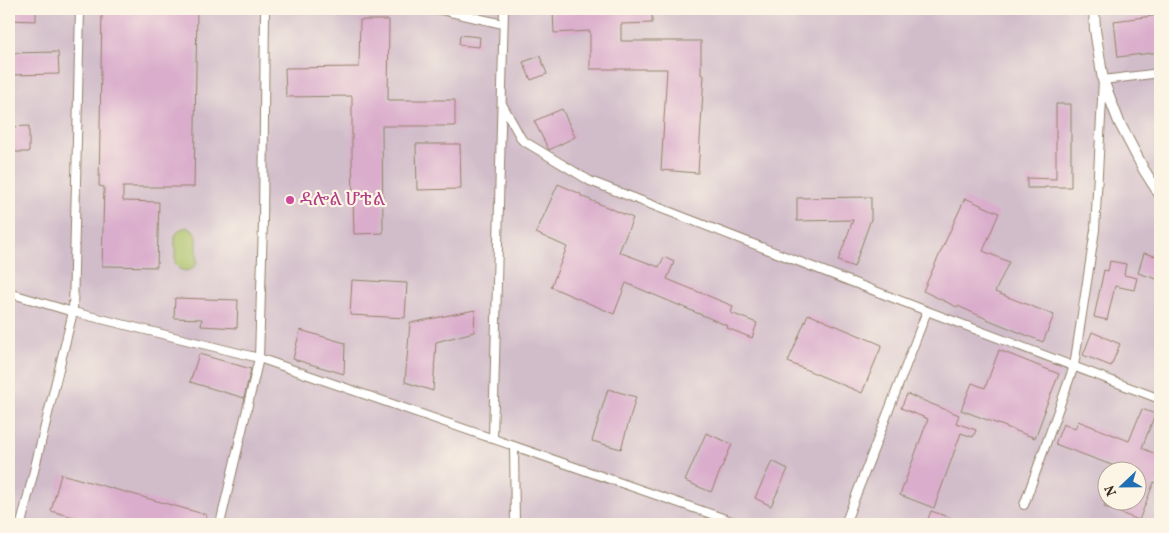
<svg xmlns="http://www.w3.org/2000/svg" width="1169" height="533" font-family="Vollkorn,'Noto Serif Ethiopic',serif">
<rect width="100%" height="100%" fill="#fcf5e5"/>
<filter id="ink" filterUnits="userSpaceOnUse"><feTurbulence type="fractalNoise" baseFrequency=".02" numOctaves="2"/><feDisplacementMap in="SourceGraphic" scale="10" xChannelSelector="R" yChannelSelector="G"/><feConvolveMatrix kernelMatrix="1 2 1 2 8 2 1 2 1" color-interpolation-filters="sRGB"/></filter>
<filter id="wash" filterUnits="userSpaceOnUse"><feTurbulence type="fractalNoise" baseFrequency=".0096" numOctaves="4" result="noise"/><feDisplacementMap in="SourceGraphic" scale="20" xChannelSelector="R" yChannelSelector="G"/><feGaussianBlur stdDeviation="1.12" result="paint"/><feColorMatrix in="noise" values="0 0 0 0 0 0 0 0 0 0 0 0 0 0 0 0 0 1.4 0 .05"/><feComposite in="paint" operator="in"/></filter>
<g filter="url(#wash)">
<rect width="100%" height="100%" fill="#eddcb9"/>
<!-- industrial -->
<path fill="#d1bdca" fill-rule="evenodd" d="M9 9H1160V524H9ZM1106 470H1136V500H1106Z"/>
<!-- green -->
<path fill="#a6bd62" stroke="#707440" d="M186 227 193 230 197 236V263L192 269 186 271 179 269 175 263V236L179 230Z"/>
<g id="blocks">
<!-- building -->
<path fill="#daadcc" d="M9 9H36V21L9 20Z
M102 9H197L194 187H123V201L159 202 157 267 102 266 104 187 99 186Z
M553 9H652V23L621 24V41H701V75H704L698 173 661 170 667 69H590V31L554 33Z
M1160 15V52L1118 57 1114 21Z
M360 20H389L388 100H455V126H382L383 233 354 234 352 159V96L286 97 285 68 359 67Z
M460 35 480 37 479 47 459 45Z
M58 52 59 74 9 75V53Z
M540 56 547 74 531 80 523 62Z
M1056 104H1071V187H1045V188H1027V178L1056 179Z
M562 109 575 137 549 150 534 121Z
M29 126V152H9V127Z
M416 144H460L461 189 417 190Z
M558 184 581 194V196L633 218 619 252 659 267 664 257 674 262 667 279 733 306 731 313 757 323 752 338 727 328 728 326 626 283 614 314 551 287 567 247 536 233Z
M871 197V219L854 267 838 261 853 220 797 221V198Z
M965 198 999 213 983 251 1009 262 995 292 1054 315 1043 342 989 320 958 306 957 307 923 291Z
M1144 253 1160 257V280L1138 273Z
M1110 261 1126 264 1124 275 1137 278 1134 290 1115 286 1107 320 1094 317 1104 270 1108 271Z
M352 280 407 283 405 318 350 315Z
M175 298 238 300 237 328 201 326 202 319 174 318Z
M475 310 474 332 436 342 433 391 405 382 410 323Z
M808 314 882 345 862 393 788 362Z
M300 330 345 343 344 374 293 359Z
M1092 332 1120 344 1111 366 1083 355Z
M999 350 1059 374 1044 411H1045L1035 438 961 410 972 383 985 388Z
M199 354 251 369 244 398 190 382Z
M608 389 636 397 621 449 592 441Z
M907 394 959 415 956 423 976 430 973 437 961 433 934 508 900 495 928 419 901 408Z
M1142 409 1155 414 1142 448 1160 456V485L1154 482 1139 520 1104 507 1106 500H1136V470H1125L1055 444 1063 424 1075 429 1078 421 1129 441Z
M706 433 732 444 711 492 685 481Z
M772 461 788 469 771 506 755 498Z
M61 474 207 515 204 524H99L51 511Z
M931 511 966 523V524H926Z"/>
</g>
</g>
<g filter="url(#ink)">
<use href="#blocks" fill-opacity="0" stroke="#94836c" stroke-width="1"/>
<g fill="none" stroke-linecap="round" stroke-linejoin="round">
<defs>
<path id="minor" d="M437 9 503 24
M502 104 522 140 590 181 927 311 1160 399
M9 293 73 312 259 358 740 524
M493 439 504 9
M514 446 515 524
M1024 505 1074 366 1095 230 1103 80 1160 73
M21 524 73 312 80 9
M220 524 259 358 263 223 265 9
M845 524 927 311"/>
<path id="tertiary" d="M1094 9 1095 30 1103 80 1119 122 1144 170 1160 195"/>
</defs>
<!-- minor casing -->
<use href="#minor" stroke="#94836c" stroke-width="10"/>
<!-- tertiary casing -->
<use href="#tertiary" stroke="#94836c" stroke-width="12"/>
<!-- minor -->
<use href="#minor" stroke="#fff" stroke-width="8"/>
<!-- tertiary -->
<use href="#tertiary" stroke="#fff" stroke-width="10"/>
</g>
</g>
<!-- markers -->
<circle fill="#d1479c" stroke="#fcf5e5" stroke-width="2" cx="290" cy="200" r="5"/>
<g text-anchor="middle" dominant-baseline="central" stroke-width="4.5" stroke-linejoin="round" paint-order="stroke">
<!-- hotel labels -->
<g font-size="18" fill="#b23c85" stroke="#fcf5e5" text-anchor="start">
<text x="300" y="200">ዳሎል ሆቴል</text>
</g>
</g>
<!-- margin -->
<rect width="1169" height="533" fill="none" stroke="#fcf5e5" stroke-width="30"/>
<!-- north arrow -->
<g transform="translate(1122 486) rotate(248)"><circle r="24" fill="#fcf5e5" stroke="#afa495"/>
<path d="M0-4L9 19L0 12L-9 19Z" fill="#1f6fb2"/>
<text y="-8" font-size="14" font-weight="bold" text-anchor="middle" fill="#3b2a1e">N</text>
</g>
</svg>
